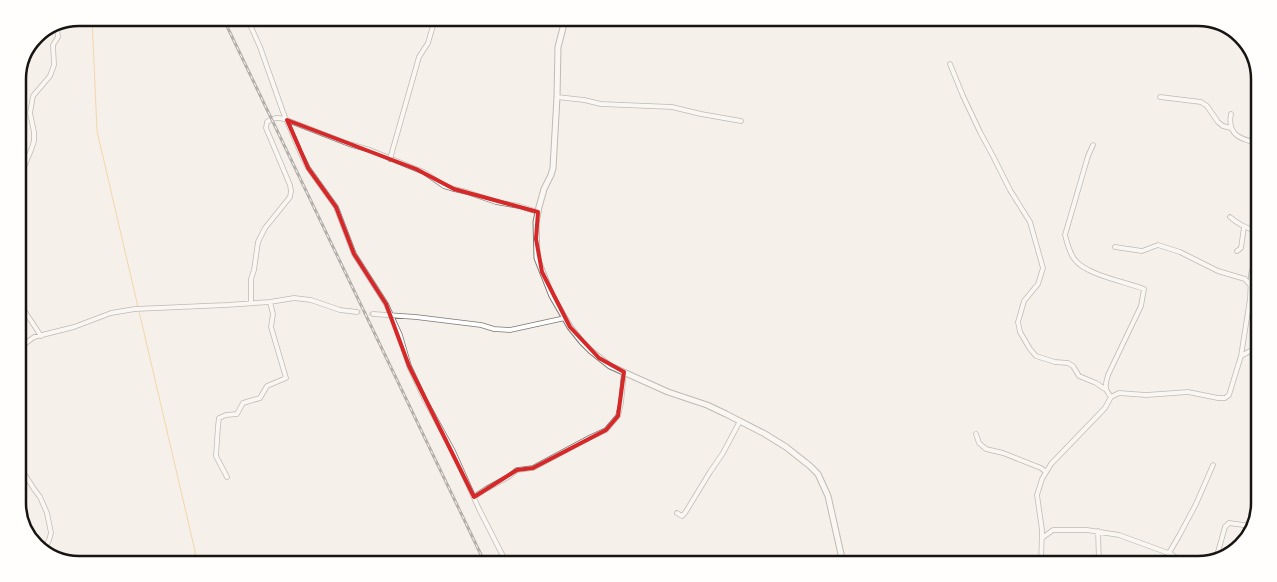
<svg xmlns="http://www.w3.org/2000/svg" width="1277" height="582" font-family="Mulish,sans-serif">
<rect width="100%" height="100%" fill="#f5f0ea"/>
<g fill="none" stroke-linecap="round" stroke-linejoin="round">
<!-- stream -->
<path stroke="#f3b45f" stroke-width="1" d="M92 18 97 131 138 307
M139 311 195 551 196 560"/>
<!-- minor-tunnel -->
<path stroke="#d4cfca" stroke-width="4" stroke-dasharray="4 2" stroke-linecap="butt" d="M357 312 373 314"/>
<defs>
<path id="minor" d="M247 18 260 47 283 112 301 154 308 168 336 207 354 254 386 304 400 335 409 366 425 400 453 451 479 509 506 562
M950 64 963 96 980 132 994 158 1010 190 1030 222 1043 268 1038 284 1024 301 1018 322 1020 332 1030 349 1036 356 1055 362 1068 363 1073 366 1079 376 1096 383 1105 389
M1257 70 1258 71
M557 97 584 100 601 104 672 107 701 114 741 121
M1160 97 1201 102 1207 106 1218 122 1223 126 1231 128
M1231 114C1227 135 1241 140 1259 143
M1093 145 1088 156 1065 235C1067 243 1070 254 1075 260 1087 275 1126 282 1144 289L1141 306 1108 375C1105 386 1104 388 1111 397
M390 159 419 57 428 43 435 19
M18 179 20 177 31 150 34 141V132L30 113 33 96 50 76 54 65 53 45 58 37 57 27
M1230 217C1238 224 1246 228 1256 231L1254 240 1256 250 1255 262 1251 274 1250 299 1241 356
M1115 247 1142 251 1158 245 1180 252 1218 271 1245 279 1250 285 1257 286
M1237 251 1241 248 1244 227
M18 301 41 336
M251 303V279L254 270 258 242 265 228 290 197 291 191 290 185 266 128 267 122C274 117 279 117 287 120L349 144 370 150 416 169 424 172 444 186 454 189 467 192 496 202 519 206 538 212
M373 314 416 317 481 325 494 329 510 330 565 318
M18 349 34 337 74 327 111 313 135 309 226 305 270 302 294 298 311 300 340 310 357 312
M18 406 19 413 18 418
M976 434 979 443 986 449 1003 453 1041 468 1046 472
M18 464 34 489 40 497 47 513 51 533 49 540 44 550
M227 477 216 456 218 426 219 418 226 415 237 414 243 403 260 398 267 386 286 378 271 327 273 314 270 302
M474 497 486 489 508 477 517 470 533 468 589 438 606 430 618 416 621 403 624 372
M677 513 682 516 685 513 710 472 723 453 740 421
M1098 531 1099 564
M1042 538 1053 530H1087L1119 535 1171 554 1185 564
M1169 553 1180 534 1196 504 1213 465
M1216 559 1225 527 1229 523 1251 526 1255 523
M1041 564 1042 530 1037 495 1042 479 1051 464 1105 408 1111 397 1119 393 1146 395 1188 392 1218 398H1225L1229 395 1241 356 1250 351 1256 353"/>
<path id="tertiary" d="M565 20 558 47 557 97 553 168 551 175 544 189 539 207 536 222 537 258 552 296 570 327 582 342 591 351 610 366 668 392 707 405 726 414 765 434 786 447 810 466 818 474 828 496 843 563"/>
</defs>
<!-- minor casing -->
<use href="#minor" stroke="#7c7873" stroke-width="5.5"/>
<!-- tertiary casing -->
<use href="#tertiary" stroke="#7c7873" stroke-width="7"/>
<!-- minor -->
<use href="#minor" stroke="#fff" stroke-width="4"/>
<!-- tertiary -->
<use href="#tertiary" stroke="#fff" stroke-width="5"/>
<defs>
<path id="rail" d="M223 18 484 561"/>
</defs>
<!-- rail casing -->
<use href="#rail" stroke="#605d5a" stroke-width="3"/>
<!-- rail -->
<use href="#rail" stroke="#fffefd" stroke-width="1" stroke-dasharray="4" stroke-linecap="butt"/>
</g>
<!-- marked area -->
<path d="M0 0H1277V582H0ZM287 120 416 169 454 189 538 212 536 239 542 272 570 327 599 358 624 372 618 416 606 430 533 468 517 470 474 497 409 366 386 304 354 254 336 207 308 168Z" fill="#f5f0ea" fill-opacity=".55" fill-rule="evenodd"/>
<path fill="none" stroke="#d62828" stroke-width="4" stroke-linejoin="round" d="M287 120 416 169 454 189 538 212 536 239 542 272 570 327 599 358 624 372 618 416 606 430 533 468 517 470 474 497 409 366 386 304 354 254 336 207 308 168Z"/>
<!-- crop -->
<path d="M0 0H1277V582H0ZM79 26H1198A53 53 0 0 1 1251 79V503A53 53 0 0 1 1198 556H79A53 53 0 0 1 26 503V79A53 53 0 0 1 79 26Z" fill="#fffefd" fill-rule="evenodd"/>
<path fill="none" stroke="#171513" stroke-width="2.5" d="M79 26H1198A53 53 0 0 1 1251 79V503A53 53 0 0 1 1198 556H79A53 53 0 0 1 26 503V79A53 53 0 0 1 79 26Z"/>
</svg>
